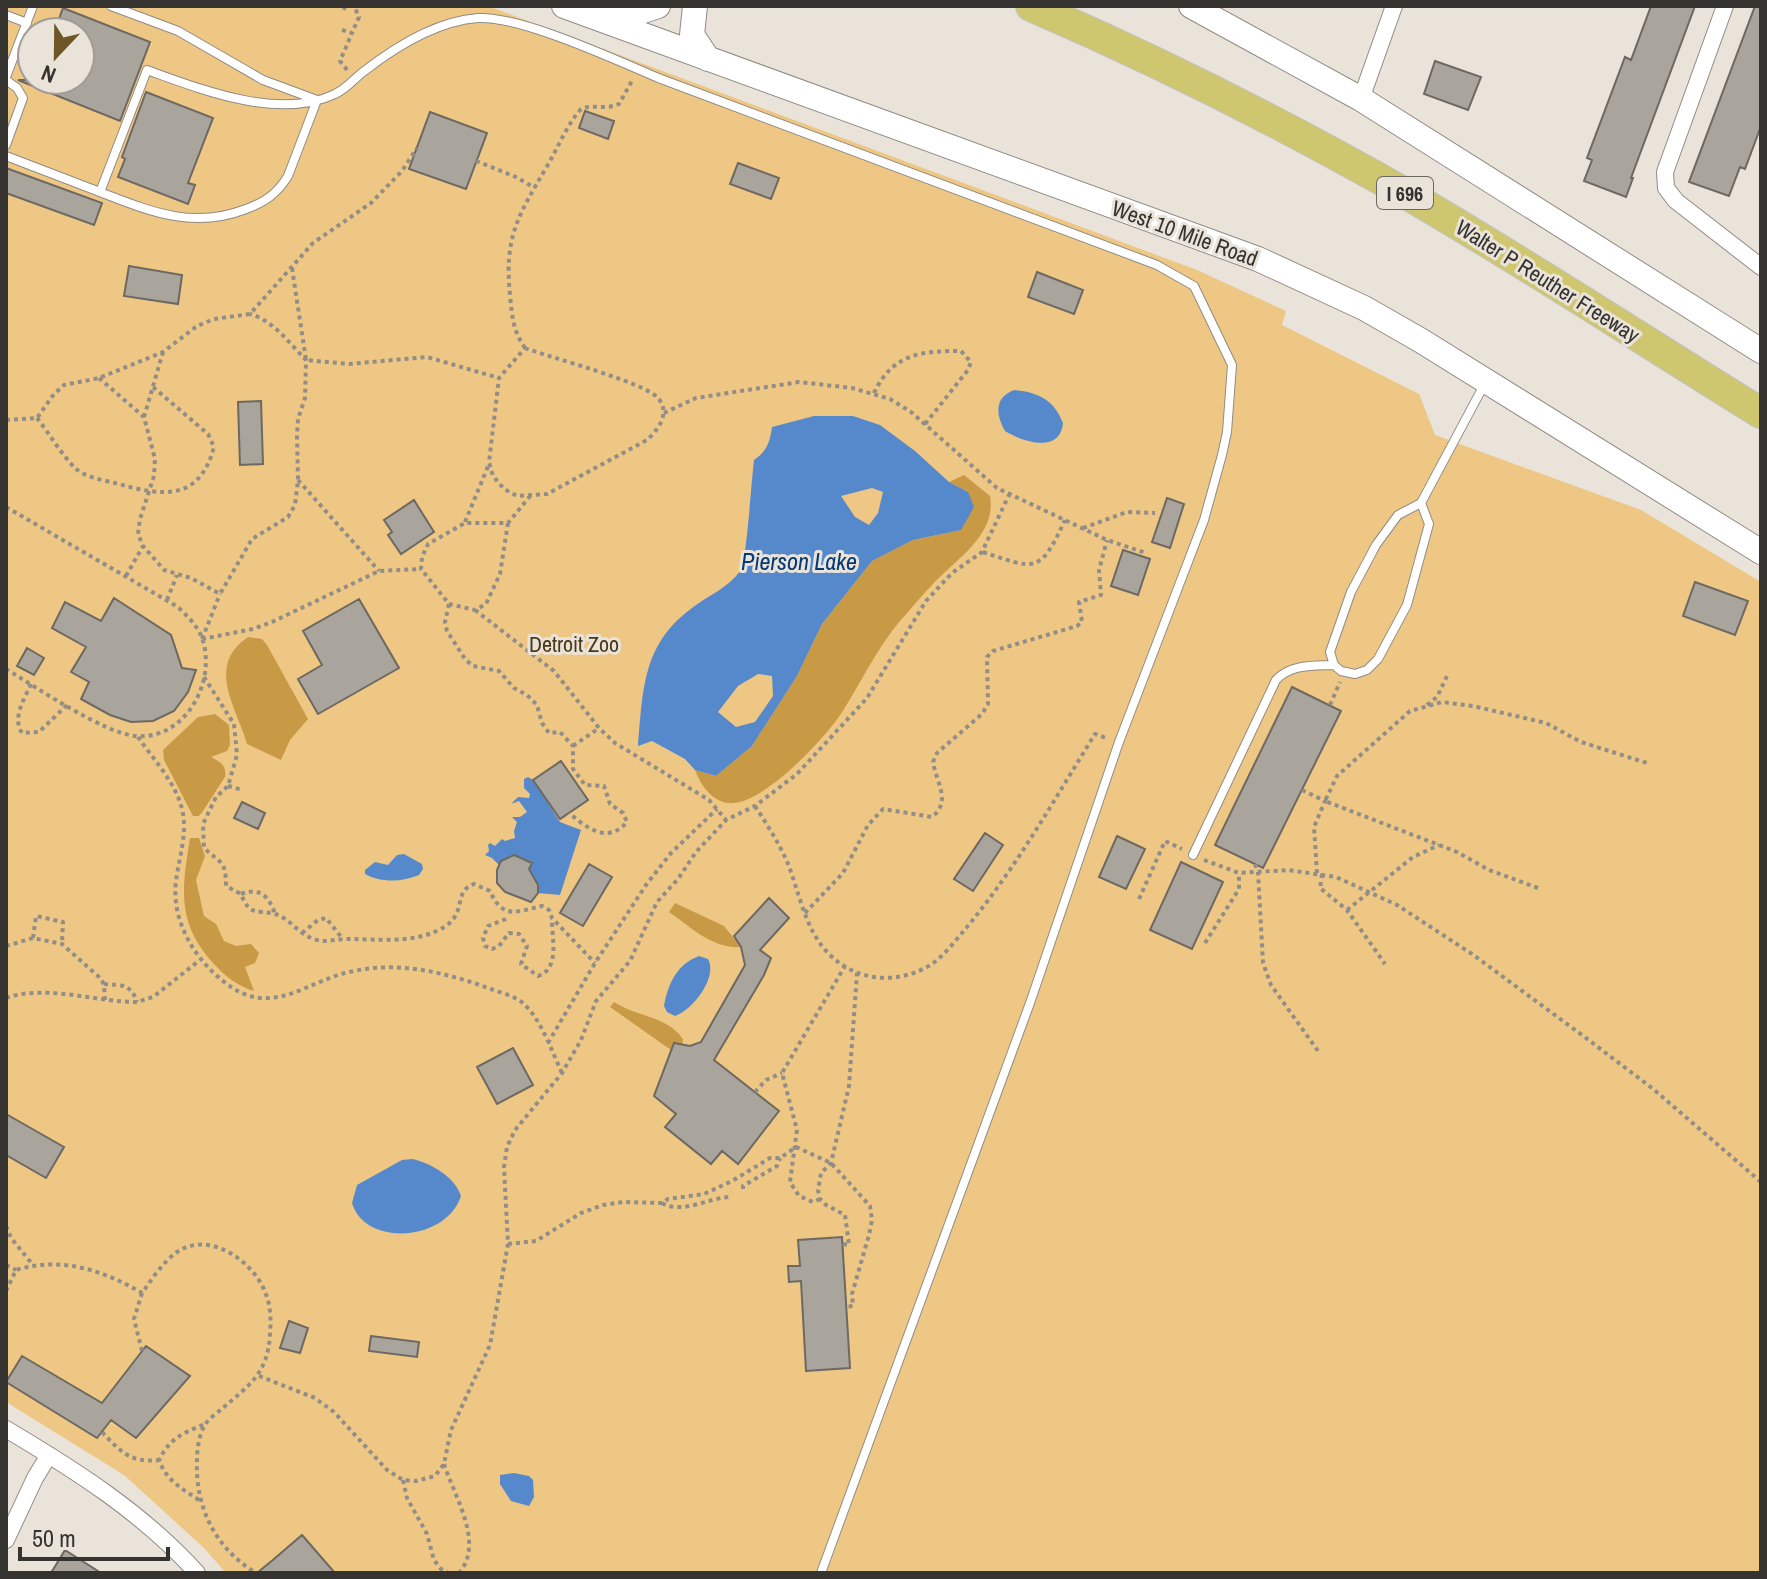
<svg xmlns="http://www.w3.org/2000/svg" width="1767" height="1579" font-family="'Archivo Narrow',sans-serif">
<rect width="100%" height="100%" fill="#e9e3da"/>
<!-- green -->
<path fill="#eec784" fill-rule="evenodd" d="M6 6H488L1197 270 1286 311 1282 325 1419 394 1435 435 1641 510 1761 582V1573H226L204 1548 124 1475 6 1402ZM32 32H80V80H32Z"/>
<!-- forest -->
<path fill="#c99a46" d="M964 475 990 496C997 535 956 559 933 584 921 596 911 609 900 621 878 647 862 680 844 709 828 736 772 794 740 802 717 808 702 789 695 770L716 776 752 746 797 676 822 624 872 561 913 540 961 530 968 492 949 482Z
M248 637 262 639 267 645 308 719 290 740 281 760 247 744C237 708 205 666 248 637Z
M215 714 229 725 230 745 227 751 211 757C220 762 227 765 225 777L203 811 199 816H193L164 760 163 750 198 717Z
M190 838H199L205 856 196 880 204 916 216 924 224 941 236 946 251 944 259 953 255 963 245 967 254 991C237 986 225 976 213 963 176 922 182 888 190 838Z
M675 903 724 926 741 947C712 949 691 927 669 912Z
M614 1002C637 1017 667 1016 683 1039L682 1046 674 1043 671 1050 610 1007Z"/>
<!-- water -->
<path fill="#5689cb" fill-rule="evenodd" d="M1014 390C1037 392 1054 399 1063 423 1060 454 1023 442 1005 431 995 414 995 397 1014 390Z
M814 416H853L880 425 915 451 949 482 968 492 974 507 961 530 913 540 872 561 822 624 797 676 752 746 716 776 695 770 685 759 652 741 638 746C643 691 642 644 692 608 709 595 728 588 741 570 746 564 752 476 754 460 767 451 770 442 772 427ZM872 488 883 492 878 513 869 525 855 517 841 496ZM758 674 772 676 773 696 755 722 736 727 718 712 738 686Z
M528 777 533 780 560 822 581 830 560 895 538 893V885L528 873 532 862 514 855 501 861 499 865 492 858 485 855 489 851 488 845 490 843 495 846 502 839 505 841 515 838 514 831 517 822 512 817H520L527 812 519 801 511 804 518 797 529 798 530 794 524 788V779Z
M404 854 422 864 423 869 419 875C403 882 381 883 365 874V870L375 862 388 865 397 855Z
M699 956 708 959C718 977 693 1010 675 1016L667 1012 664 1006C668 984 677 964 699 956Z
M412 1159C431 1163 455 1177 461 1196 446 1242 365 1247 352 1203L357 1185 402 1160Z
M514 1473 529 1476 533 1480 534 1497 529 1506 511 1501 500 1484V1475Z"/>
<!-- building -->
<path fill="#a9a49c" stroke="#6d6861" stroke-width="2" d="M1651 6H1695L1631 178H1633L1626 197 1584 181 1592 160 1587 158 1625 57 1631 60Z
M1755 6H1761V126L1745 169 1740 167 1729 196 1689 182Z
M63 8 150 42 120 121 18 80H80V32H54Z
M1435 61 1481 77 1468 110 1424 94Z
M146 92 213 118 188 183 195 185 188 204 118 177 125 159 122 157Z
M585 111 614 121 608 139 579 128Z
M430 112 487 133 466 189 409 169Z
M738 163 779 178 771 199 730 184Z
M6 168 102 203 94 225 6 193Z
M129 266 182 275 178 304 124 296Z
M1037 272 1083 290 1074 314 1028 297Z
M261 401 263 464 240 465 238 402Z
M1167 498 1184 504 1170 548 1152 542Z
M414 500 434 532 401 554 388 535 392 532 384 520Z
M1123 550 1150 559 1138 595 1111 586Z
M1695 582 1748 601 1735 635 1683 616Z
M114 598 171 635 182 668 196 670 188 692 174 711 153 721 131 722 110 715 81 699 89 682 71 672 86 647 52 628 65 602 101 621Z
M359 599 399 668 318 714 298 679 322 665 303 631Z
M27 648 44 658 34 675 17 666Z
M1292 687 1341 711 1263 868 1215 845Z
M561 761 588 800 560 819 533 780Z
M242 802 265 813 258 829 234 818Z
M985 833 1003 845 973 891 954 879Z
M1117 836 1145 849 1126 889 1099 877Z
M514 855 532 863 529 869 538 885V893L531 902 505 892 497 883V870L501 861Z
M1181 862 1223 882 1192 949 1150 930Z
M589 864 612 877 583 926 560 913Z
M769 898 789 918 760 950 771 958 764 975 714 1060 779 1111 738 1164 722 1151 711 1164 665 1127 676 1114 654 1096 674 1043 690 1046 701 1042 745 965 741 947 734 936Z
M513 1048 533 1085 497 1104 477 1067Z
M6 1114 64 1147 46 1178 6 1155Z
M842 1237 850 1368 806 1371 801 1281 789 1282 788 1266H800L798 1240Z
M289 1321 308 1328 300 1353 280 1348Z
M371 1336 419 1342 417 1357 369 1351Z
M146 1346 190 1376 136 1438 111 1420 97 1438 6 1382 22 1356 102 1403Z
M302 1535 335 1573H257L274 1559Z
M65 1550 101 1573H51Z"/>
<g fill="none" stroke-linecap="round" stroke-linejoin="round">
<defs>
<path id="lane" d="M111 6 178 31 263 80 317 100
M6 15 27 23
M6 77 33 6
M6 80 17 88 23 98 6 145
M6 156C35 167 63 178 92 189 145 209 190 231 246 209 265 202 277 194 288 176L317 100
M100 192 147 70C200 89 279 121 335 94 346 89 354 79 363 72 395 47 437 21 478 18 522 16 618 61 661 79L1157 265 1194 286 1232 365 1227 432 1222 455 1204 520 1119 742 1030 1003 821 1573
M1421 503 1429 524 1407 605 1378 659 1367 670 1355 674 1341 671 1334 665 1330 652 1351 592 1376 545 1398 515 1421 503 1484 385
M1193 855 1276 680C1291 664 1313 666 1334 665"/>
<path id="street" d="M1725 6 1665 172 1666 188 1676 201 1761 267
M1361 99 1394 6
M6 1429C75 1470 143 1513 197 1573
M6 1540 35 1478 49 1455"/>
<path id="secondary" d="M564 6 1258 259 1364 308 1420 340 1761 552
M610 6 640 12 658 6
M695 6 692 35 708 59
M1191 6 1361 99 1761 351"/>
<path id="highway" d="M1031 6C1161 62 1287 126 1410 196 1529 265 1644 341 1761 413"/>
</defs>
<!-- lane casing -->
<use href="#lane" stroke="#908b83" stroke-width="10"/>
<!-- street casing -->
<use href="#street" stroke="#908b83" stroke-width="18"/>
<!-- secondary casing -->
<use href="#secondary" stroke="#908b83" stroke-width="26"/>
<!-- highway casing -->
<use href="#highway" stroke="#c2c2c1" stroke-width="32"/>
<!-- path -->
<path stroke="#928e87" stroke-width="4" stroke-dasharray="4 4" stroke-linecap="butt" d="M344 10 345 6
M342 30 352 33 359 17 354 6
M347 70 340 61 352 33
M476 161 516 177 533 187
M292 268 306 360 349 364 427 357 499 378
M525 348C551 358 644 382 658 398 671 413 658 430 647 440L547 494 517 496 504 489 493 476 489 462 499 378Z
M525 348C513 331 512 316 510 295 504 237 518 216 546 168 558 148 566 126 581 109 594 104 606 110 619 104L633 79
M99 378 144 417 155 459 154 476 140 519 138 534 143 546 164 570 191 578 220 594 252 539 288 517 295 505 298 480 297 435 298 419 305 398 306 360C290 344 273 320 250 314
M874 393C893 353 922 351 961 351L971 362 968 370 925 424
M664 413 696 398 799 382 852 388 890 399 911 412 997 488 1107 540 1146 553
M144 417 163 352
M37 418C49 433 61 454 75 468 85 477 102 480 115 483 161 496 199 503 214 447L208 434 153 387
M6 420 37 418 54 394 64 385 99 378 163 352 197 326 214 319 250 314 313 243 371 203 402 171 417 148
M298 480 379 571
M6 507 178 607C188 617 199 627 203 641 216 684 184 740 136 736 105 734 36 687 6 669
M465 522 489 464
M508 523 500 574 486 604 475 610 449 604 421 569 422 557 428 544 465 523H508L531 495
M1083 528 1127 512 1155 513
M983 552C1036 570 1040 574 1065 520
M126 576 143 546
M167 600 177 575
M449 604 445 622 447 631 465 659 473 666 499 671 514 688 527 695 537 705 542 723 549 733 560 732 573 746V769L585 785 604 786 610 804 623 813 627 822C607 845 586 827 569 813
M475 610 554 671 599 728 615 743 709 800 726 820
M202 639 253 629 272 622 379 571 421 569
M202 639 220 594
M204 677 234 724 237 755 228 786 216 797 203 824 204 848C221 864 226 860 226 886L241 894C250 917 256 909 275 914 288 917 298 933 311 938 325 944 333 939 347 939 377 939 410 944 439 930 470 915 451 892 474 884L490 891C503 921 518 911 542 906L549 910 552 918 595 963
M31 684C24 700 12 717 22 733L39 732 67 705
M1330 705 1340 682
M1427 705 1437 697 1447 676
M138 737C153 759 176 783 182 809 188 833 179 857 176 881 171 920 194 958 223 981 272 1021 305 980 354 971 401 961 447 973 491 989 502 993 515 996 524 1004 542 1021 552 1052 562 1073
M573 746 599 728
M228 786 243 790
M1302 790 1325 801 1314 827 1317 873
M755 806C766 823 777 840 786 859 799 890 804 928 828 953 853 979 890 985 923 969 941 961 954 942 967 927 1016 868 1054 800 1095 734L1106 738
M1204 860 1239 873 1288 870 1336 877 1397 905 1472 954 1582 1035 1652 1088 1761 1182
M1255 864 1258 872 1263 963 1271 985 1318 1051
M1322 874 1320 888 1347 910 1385 964
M1538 888 1489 870 1457 852 1325 801 1337 776 1410 711 1442 702 1473 706 1546 723 1581 742 1650 764
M241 894C260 887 269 896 275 914
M1139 899 1165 841 1182 849
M1347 910 1413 857 1439 845
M805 913 843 873 868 825 883 809 932 817C952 801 936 782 933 762L937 753 982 714 988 704 987 657 993 651 1077 626 1082 622 1079 602 1101 595 1099 570 1107 540
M506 919 488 926 483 938 485 946 492 949 499 946 509 933 519 934 527 946 521 964 538 976C560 969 552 939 552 920
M302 933 318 920 326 918 342 938
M33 938 36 916 63 922 62 944
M1205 943 1239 889V873
M6 946 33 938 62 944 99 977 104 984 105 1000
M104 984C122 985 131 984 137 1002
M6 998C46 984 95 1002 137 1002L153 997 200 960
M548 1043 595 963 646 885 671 853 717 809
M755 1092 766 1080 782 1073
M743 1189V1186L777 1166 780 1158
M820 1199 813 1202 799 1196 790 1182 797 1130 782 1073 845 966
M662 1203C683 1215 709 1197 731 1197
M6 1226 11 1238 33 1265
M508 1244 536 1241 581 1213 603 1205 623 1202 662 1203 668 1199 704 1194 732 1181 770 1158H780L796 1147 831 1163 870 1206 872 1220 869 1235 852 1294 853 1306 846 1307
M843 1244 849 1245 845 1215 826 1205 820 1199 818 1190 821 1173 831 1163 849 1086 857 973
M6 1265 16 1270
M6 1291 16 1270C60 1256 103 1270 142 1293 152 1279 163 1262 177 1252 209 1230 253 1261 265 1292 271 1305 271 1321 270 1334 268 1374 249 1385 223 1408 217 1413 208 1419 205 1425 199 1434 197 1450 197 1460 195 1507 215 1548 256 1573
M142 1293 134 1319 142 1351
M259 1376 315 1398 334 1412 387 1470 403 1480 416 1481 435 1476 444 1464 451 1430 490 1345 508 1244 504 1167 507 1147 515 1130 562 1073 581 1040 596 1001 630 961 657 902 678 879 696 852 726 820 755 806 797 774 857 709 867 698 926 601 952 573 982 552 1009 495
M102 1432C121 1452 130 1463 159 1460
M444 1464C454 1496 485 1543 459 1573H454
M403 1480 407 1498 427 1534 434 1560 441 1569 449 1573
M199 1500C181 1488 166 1480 159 1460 170 1438 183 1433 205 1424"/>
<!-- lane -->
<use href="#lane" stroke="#fff" stroke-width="8"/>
<!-- street -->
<use href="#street" stroke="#fff" stroke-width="16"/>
<!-- secondary -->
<use href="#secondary" stroke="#fff" stroke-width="24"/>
<!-- highway -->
<use href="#highway" stroke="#cfc670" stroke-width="30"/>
</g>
<g text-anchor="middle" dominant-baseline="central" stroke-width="6" stroke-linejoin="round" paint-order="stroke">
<!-- shield labels -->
<rect fill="#e9e3da" stroke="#6b6862" stroke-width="2" x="1377" y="177" width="56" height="32" rx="6"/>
<g font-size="20" font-weight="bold" fill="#35332f">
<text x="1405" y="193">I 696</text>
</g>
<!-- street labels -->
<g font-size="22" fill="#35332f" stroke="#e9e3da">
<text transform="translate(1185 233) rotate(20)">West 10 Mile Road</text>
<text transform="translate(1548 281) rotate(32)">Walter P Reuther Freeway</text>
</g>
<!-- park labels -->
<g font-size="22" fill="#4b3814" stroke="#e9e3da">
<text x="574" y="644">Detroit Zoo</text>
</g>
<!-- water labels -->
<g font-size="24" font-style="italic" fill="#033975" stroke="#e9e3da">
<text x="799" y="561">Pierson Lake</text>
</g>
</g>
<!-- border -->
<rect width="1767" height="1579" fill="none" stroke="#35332f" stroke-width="16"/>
<!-- north arrow -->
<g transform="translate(56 56) rotate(202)"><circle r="38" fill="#e9e3da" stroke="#a19d96" stroke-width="2"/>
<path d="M0-6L14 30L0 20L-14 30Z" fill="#6e5627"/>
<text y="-12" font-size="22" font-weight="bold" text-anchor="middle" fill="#35332f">N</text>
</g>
<!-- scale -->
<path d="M20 1547v12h148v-12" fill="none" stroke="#35332f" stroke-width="4"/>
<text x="32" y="1547" font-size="24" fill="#35332f" stroke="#e9e3da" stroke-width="6" paint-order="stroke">50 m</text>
</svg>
